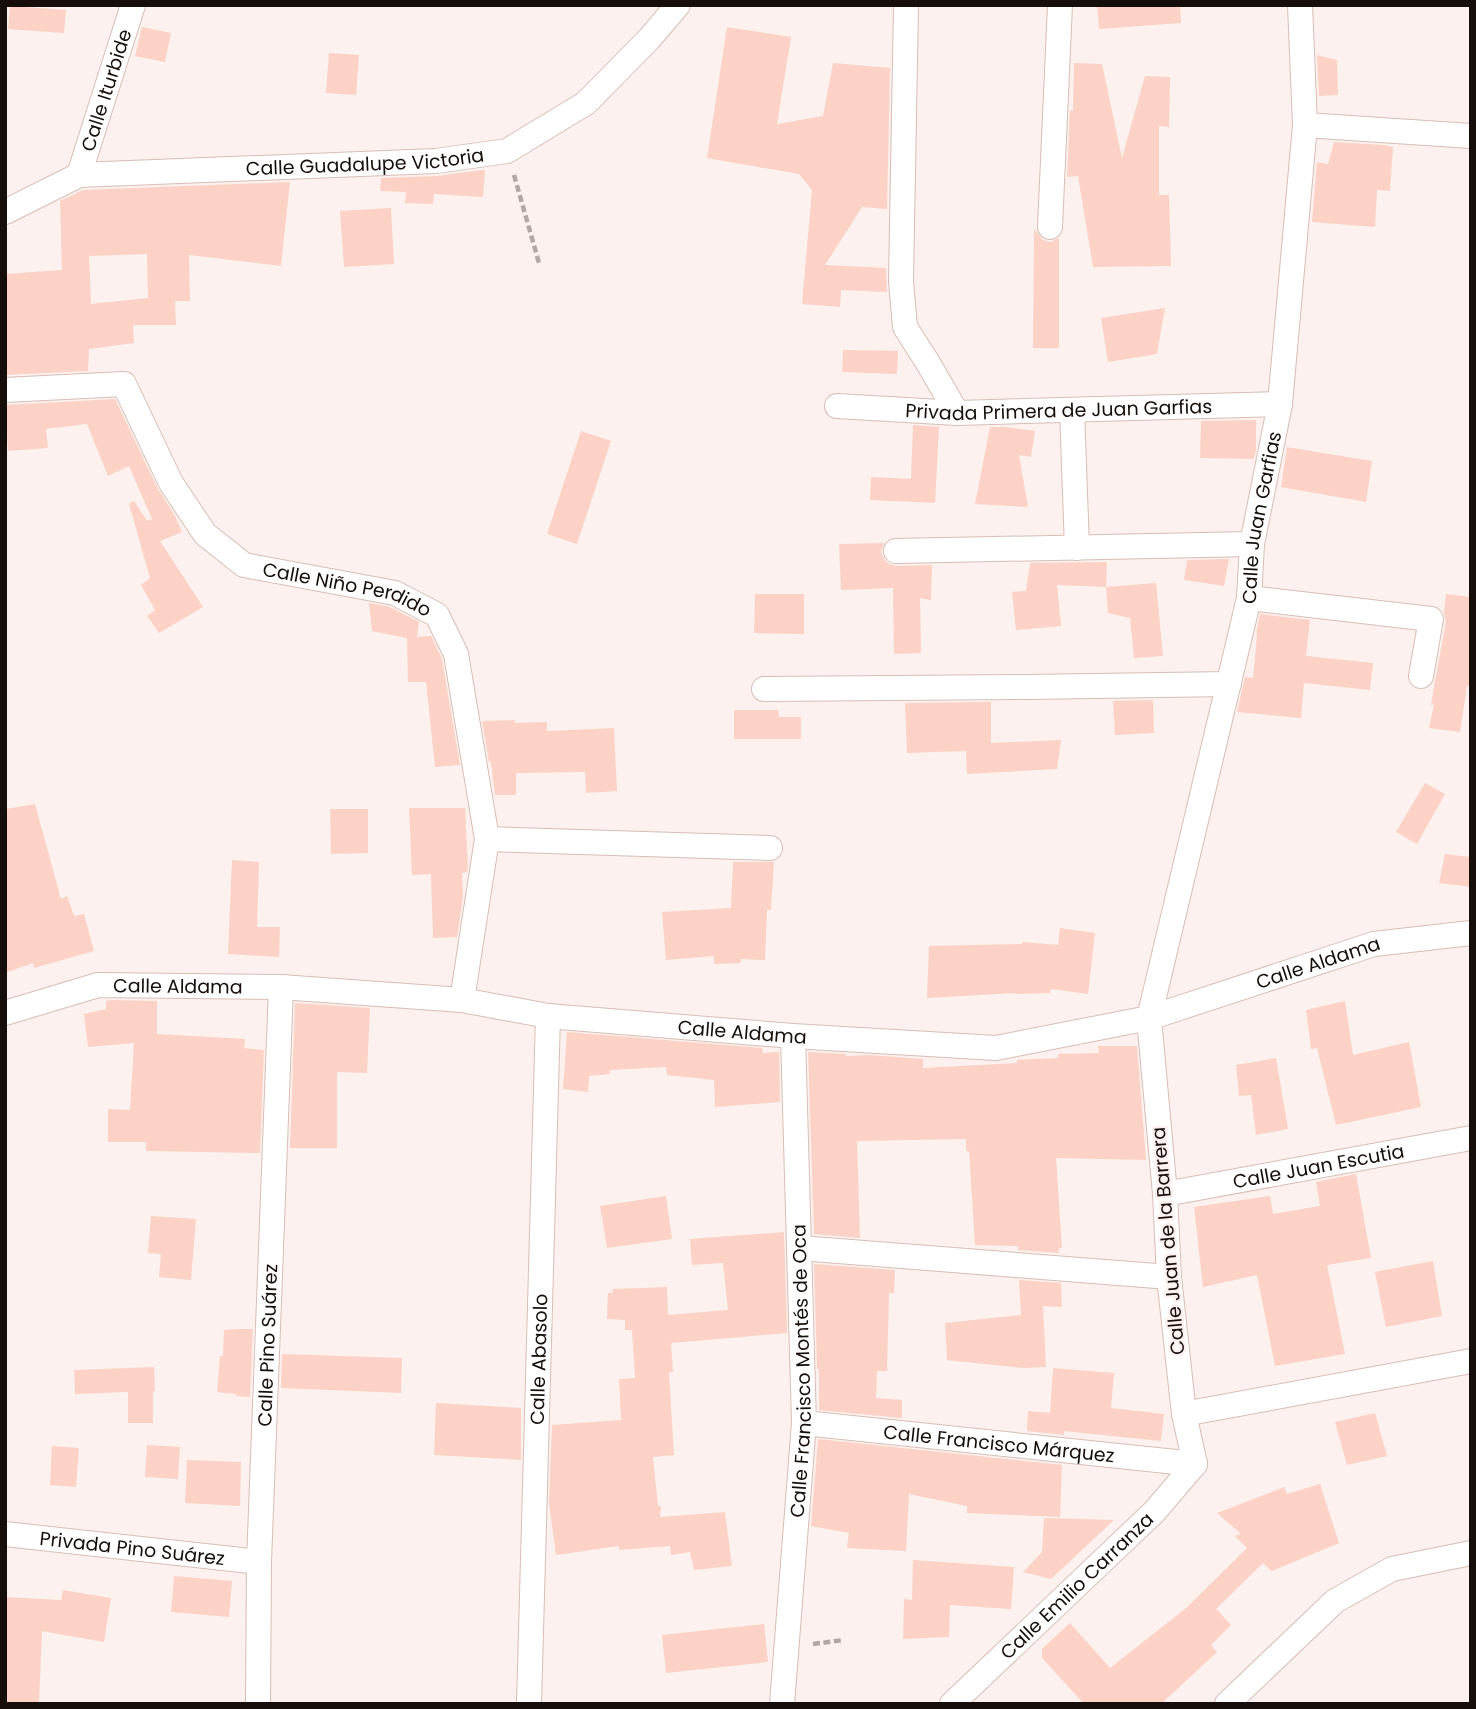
<svg xmlns="http://www.w3.org/2000/svg" width="1476" height="1709" font-family="Poppins,sans-serif">
<rect width="100%" height="100%" fill="#fcf1ee"/>
<!-- building -->
<path fill="#fbd2c5" fill-rule="evenodd" d="M1097 5H1180L1181 23 1099 29Z
M10 6 66 10 64 33 8 29Z
M142 27 171 33 165 62 135 56Z
M727 27 791 37 777 124 823 116 833 63 890 68 887 209 862 207 825 265 886 268 887 292 841 290 840 307 802 304 812 190 799 174 707 158Z
M329 53 359 55 356 95 326 93Z
M1317 55 1337 60 1338 95 1319 96Z
M1074 63 1102 64 1122 158 1145 76 1170 77 1169 127 1159 126V195H1169L1171 266 1093 267 1078 176 1067 177 1070 110 1073 111Z
M1334 142 1384 145 1393 147 1390 191 1377 190 1375 227 1312 222 1317 162 1328 164Z
M482 170H485L483 197 434 194 433 204 405 203 406 192 380 191 381 178 437 176Z
M290 182 281 266 189 255 190 301H175L176 325H133L134 343 89 349 88 371 5 375V274L62 270 60 201 83 190ZM147 254 148 298 91 304 89 256Z
M391 208 394 264 344 267 340 211Z
M1034 229 1043 240 1050 242 1059 238V348H1033Z
M1165 308 1157 354 1108 362 1101 318Z
M843 350 898 351 897 374 842 372Z
M115 399 158 489 175 516 182 532 160 541 203 607 159 633 147 616 155 610 141 585 150 578 129 504 134 501 147 521 152 519 129 466 108 476 87 424 46 429 48 448 8 451 5 405Z
M1256 420V450L1254 459 1200 458 1201 421Z
M913 425 939 427 935 503 870 500 871 477 911 479Z
M990 427H1005L1035 431 1031 457 1019 455 1028 507 975 504Z
M581 431 611 441 577 544 547 534Z
M1287 447 1372 461 1366 502 1281 487Z
M884 543 881 552 884 559 889 564 896 566 932 565 931 600 920 598 921 653 894 654 893 588 841 590 839 544Z
M1229 559 1224 586 1184 580 1187 560Z
M1107 562 1106 587 1057 585 1061 626 1016 630 1012 592 1026 591 1030 563Z
M1156 583 1163 656 1134 658 1130 618 1108 613 1106 587Z
M755 594H804V634L754 633Z
M1446 594 1471 597V686H1467L1460 732 1429 728 1434 704 1431 705 1435 681 1446 622 1444 612Z
M369 603 390 607 419 622 417 637 431 636 442 659 460 765 435 767 426 682H408L407 638 372 631Z
M1260 614 1310 620 1306 656 1373 663 1370 690 1304 683 1301 718 1237 712 1245 677 1253 678 1257 634H1256Z
M1153 700 1154 733 1115 735 1113 701Z
M991 702V743L1061 740 1057 769 967 774 966 751 907 753 905 703Z
M734 710H778L779 717H801V739H734Z
M515 720V723L547 722V731L614 728 617 791 586 793 585 772 516 773V795H495L491 762H489L482 721Z
M1425 783 1445 794 1417 844 1396 832Z
M35 804 61 899 67 896 74 916 84 914 94 951 34 968 33 963 5 973V809Z
M409 808H465L468 867 467 872 462 873 463 897 457 937 433 938 431 874 412 875Z
M330 809H368V853L331 854Z
M1445 854 1471 857V887L1439 883Z
M232 860 259 862 257 927H280L279 957 228 954Z
M733 862H774L771 910H767L765 960 741 959V963L714 964V956L666 960 662 912 731 908Z
M1060 928 1095 933 1088 994 1051 989 1050 993 1015 994 1016 993 927 998 929 946 1022 944V942L1058 945Z
M112 1000 157 1001V1034L245 1039 244 1048 264 1050 260 1153 146 1151V1142H108V1109L130 1110 134 1043 88 1047 84 1014 106 1009V1001Z
M1345 1001 1353 1055 1409 1042 1421 1107 1336 1125 1317 1048 1311 1049 1306 1010Z
M295 1003 370 1008 367 1073 337 1072V1148H290Z
M567 1032 762 1048 763 1053 779 1052 780 1102 715 1107 714 1080 667 1075 666 1067 610 1070V1074L589 1076 588 1092 563 1089Z
M1098 1046H1137L1146 1160 1056 1158 1062 1248H1059V1253L1018 1250V1246L975 1245 969 1151H966V1139L857 1141 860 1238 814 1234 808 1052 846 1054V1056L870 1055 923 1059V1068L1017 1063V1060L1058 1058V1054L1099 1053Z
M1276 1058 1288 1129 1256 1135 1251 1095 1239 1096 1236 1065Z
M1356 1174 1371 1258 1327 1265 1345 1354 1275 1366 1257 1275 1203 1287 1194 1207 1270 1196 1273 1214 1320 1206 1316 1182Z
M666 1196 672 1239 607 1248 600 1206Z
M151 1216 196 1219 191 1280 159 1277 161 1254 148 1253Z
M784 1232 787 1333 671 1343 673 1372H669L674 1455 653 1457 658 1506H661L660 1517 725 1512 732 1566 694 1570 690 1552 671 1555 670 1546 619 1550V1546L556 1555 549 1503 552 1425 621 1420 619 1379 635 1378 632 1330H625V1320L607 1319 608 1293H613L612 1289 667 1287 668 1315 728 1310 723 1263 692 1265 690 1239Z
M1433 1261 1442 1316 1386 1327 1375 1272Z
M814 1264 895 1270 894 1293H889L887 1371H877L876 1398 902 1400V1418L819 1410V1369H817Z
M1019 1280 1061 1283 1062 1307 1043 1306 1046 1367 1024 1368 947 1360 945 1323 1021 1315Z
M238 1329H253L250 1397 236 1396V1394L217 1392 220 1356H223L224 1330Z
M282 1354 402 1358 401 1393 281 1388Z
M154 1367 155 1391H153V1423H128V1392L75 1394 74 1370Z
M1053 1368 1114 1373 1111 1408 1164 1414 1161 1441 1064 1431V1435L1027 1431 1028 1411 1050 1413Z
M436 1403 521 1408V1460L434 1455Z
M1375 1413 1387 1456 1347 1465 1335 1422Z
M818 1439 1062 1465 1060 1517 967 1513V1506L909 1494 906 1551 847 1548 849 1533 811 1526Z
M147 1445 180 1447 178 1479 145 1477Z
M52 1446 79 1448 76 1487 50 1485Z
M187 1460 241 1462 240 1506 185 1503Z
M1320 1484 1339 1543 1272 1571 1263 1563 1216 1609 1231 1625 1211 1645 1217 1652 1161 1704H1084L1042 1658V1649L1070 1623 1110 1668 1185 1609 1247 1548 1235 1536 1241 1534 1217 1513 1284 1487 1287 1494Z
M1044 1518 1114 1520 1051 1579 1023 1572 1042 1552Z
M913 1560 1014 1567 1011 1609 950 1605 949 1637 903 1639 904 1599 912 1600Z
M174 1576 232 1581 229 1617 171 1612Z
M63 1590 111 1598 104 1642 42 1631 39 1704H5V1597L61 1600Z
M764 1624 768 1662 666 1673 662 1635Z"/>
<g fill="none" stroke-linecap="round" stroke-linejoin="round">
<defs>
<g id="minor">
<path d="M906 5 901 281 905 327 928 363 957 413"/>
<path d="M1305 125 1471 136"/>
<path id="s1" d="M79 175 133 5"/>
<path id="s2" d="M5 212 79 175 436 161 507 151 586 103 649 39 678 5"/>
<path d="M1050 227 1060 5"/>
<path id="s3" d="M5 390 124 384 171 483 205 534 244 565 395 593 437 615 456 654 487 839 462 1000"/>
<path id="s4" d="M837 406 957 413 1280 404"/>
<path d="M1072 410 1077 548"/>
<path d="M896 551 1252 544"/>
<path d="M1249 598 1431 619 1421 676"/>
<path d="M764 689 1026 687 1229 684"/>
<path d="M487 839 770 848"/>
<path id="s5" d="M5 1013 98 985 281 987 462 1000 548 1016 793 1036 996 1048 1149 1018 1374 944 1471 933"/>
<path id="s6" d="M1165 1194 1471 1138"/>
<path d="M800 1248 1169 1277"/>
<path d="M1184 1414 1471 1361"/>
<path id="s7" d="M804 1423 1195 1464"/>
<path id="s8" d="M1195 1464 1184 1414 1169 1277 1165 1194 1149 1018 1249 598 1252 544 1280 404 1305 125 1300 5"/>
<path id="s9" d="M5 1534 259 1562"/>
<path id="s10" d="M258 1704 259 1562 281 987"/>
<path id="s11" d="M529 1704 548 1016"/>
<path id="s12" d="M782 1704 804 1423 793 1036"/>
<path id="s13" d="M952 1704 1154 1512 1195 1464"/>
<path d="M1227 1704 1335 1601 1392 1569 1471 1553"/>
</g>
</defs>
<!-- minor casing -->
<use href="#minor" stroke="#d8beb5" stroke-width="26"/>
<!-- path -->
<path stroke="#b1a7a4" stroke-width="4.5" stroke-dasharray="7 3.5" stroke-linecap="butt" d="M514 175 539 263
M813 1644 844 1640"/>
<!-- minor -->
<use href="#minor" stroke="#fff" stroke-width="24"/>
</g>
<g text-anchor="middle" dominant-baseline="central" stroke-width="5" stroke-linejoin="round" paint-order="stroke">
<!-- street labels -->
<g font-size="19" fill="#160e0b" stroke="#fcf1ee">
<text stroke="none"><textPath href="#s1" startOffset="89">Calle Iturbide</textPath></text>
<text stroke="none"><textPath href="#s2" startOffset="369">Calle Guadalupe Victoria</textPath></text>
<text stroke="none"><textPath href="#s4" startOffset="222">Privada Primera de Juan Garfias</textPath></text>
<text stroke="none"><textPath href="#s8" startOffset="962">Calle Juan Garfias</textPath></text>
<text stroke="none"><textPath href="#s3" startOffset="446">Calle Niño Perdido</textPath></text>
<text stroke="none"><textPath href="#s5" startOffset="1332">Calle Aldama</textPath></text>
<text stroke="none"><textPath href="#s5" startOffset="177">Calle Aldama</textPath></text>
<text stroke="none"><textPath href="#s5" startOffset="744">Calle Aldama</textPath></text>
<text stroke="none"><textPath href="#s6" startOffset="156">Calle Juan Escutia</textPath></text>
<text transform="translate(1168 1241) rotate(-95)">Calle Juan de la Barrera</text>
<text stroke="none"><textPath href="#s10" startOffset="359">Calle Pino Suárez</textPath></text>
<text stroke="none"><textPath href="#s11" startOffset="345">Calle Abasolo</textPath></text>
<text stroke="none"><textPath href="#s12" startOffset="334">Calle Francisco Montés de Oca</textPath></text>
<text stroke="none"><textPath href="#s7" startOffset="196">Calle Francisco Márquez</textPath></text>
<text stroke="none"><textPath href="#s9" startOffset="128">Privada Pino Suárez</textPath></text>
<text stroke="none"><textPath href="#s13" startOffset="172">Calle Emilio Carranza</textPath></text>
</g>
</g>
<!-- border -->
<rect width="1476" height="1709" fill="none" stroke="#160e0b" stroke-width="14"/>
</svg>
